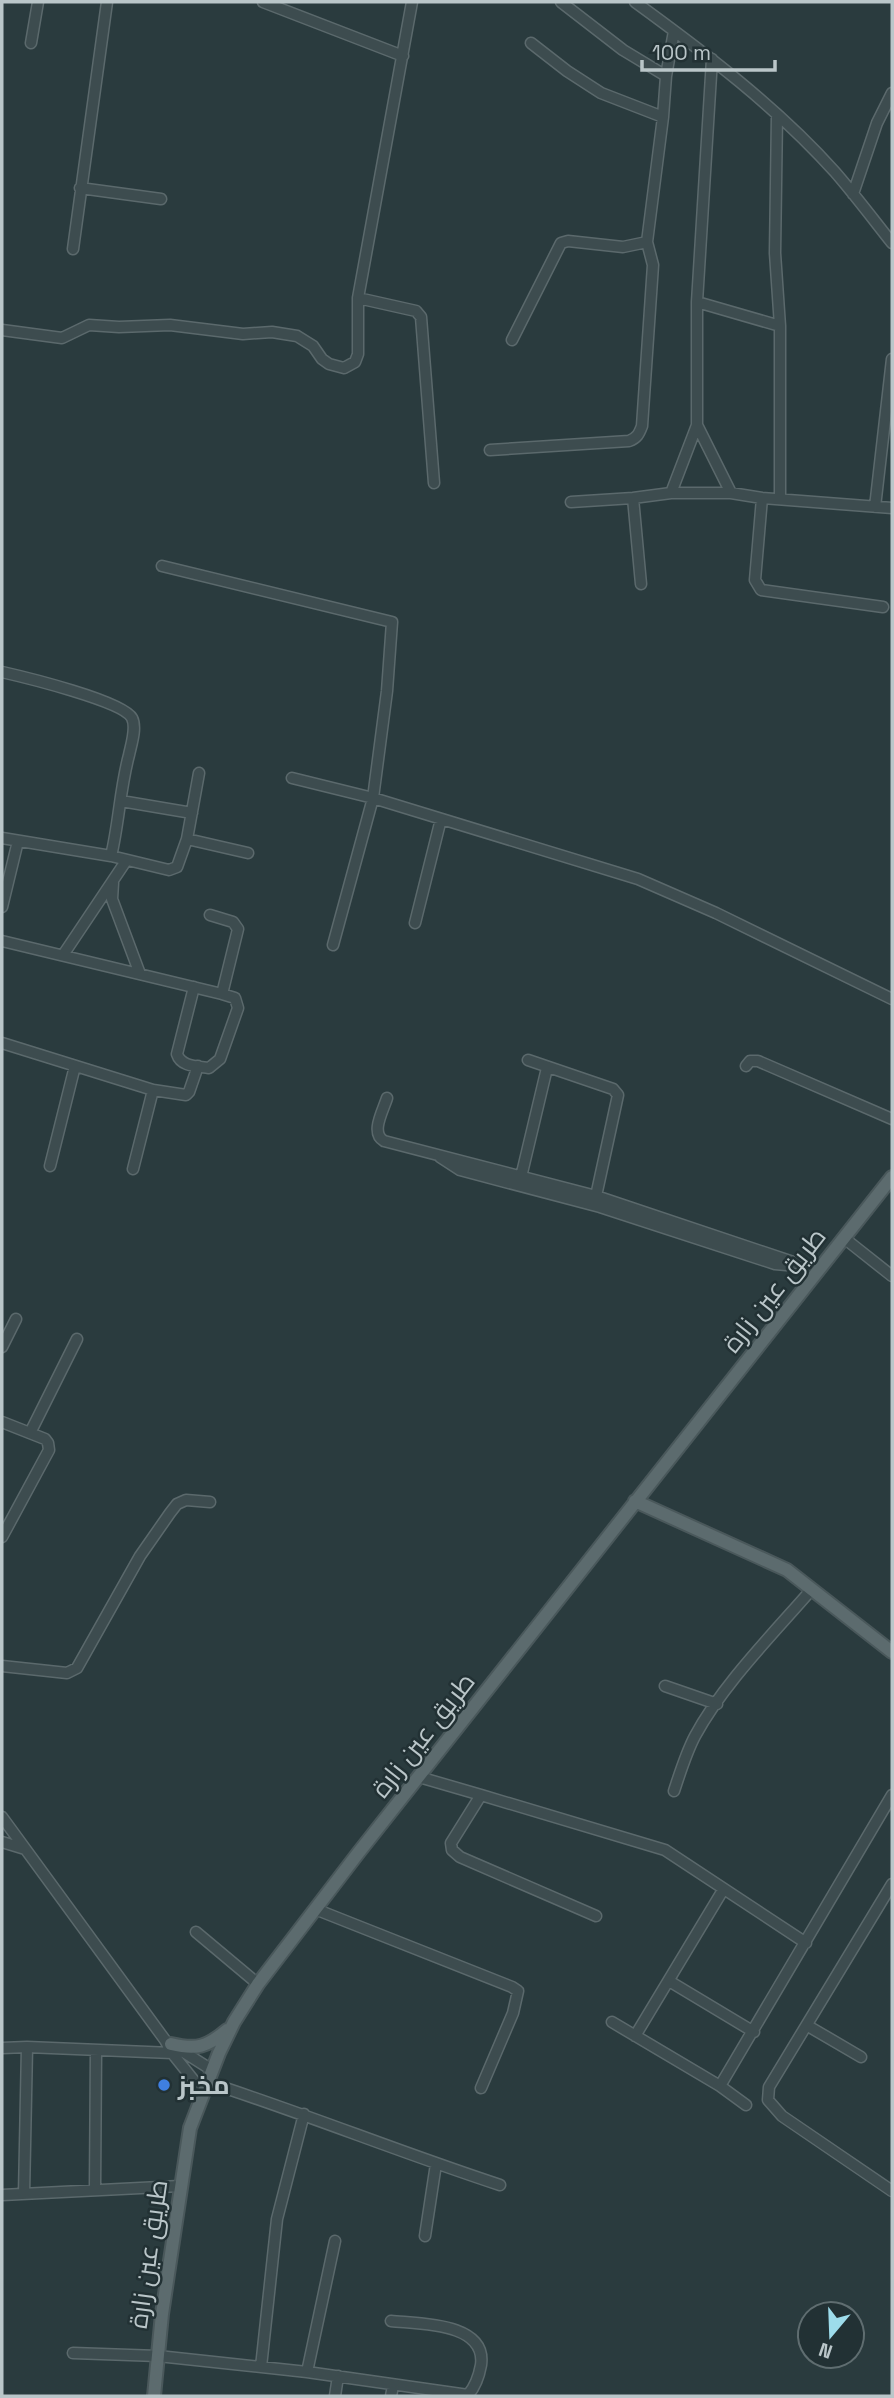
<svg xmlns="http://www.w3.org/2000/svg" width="894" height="2398" font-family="'Space Grotesk',Cairo,sans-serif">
<rect width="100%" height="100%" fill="#2a3b3e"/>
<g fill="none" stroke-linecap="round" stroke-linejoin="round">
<defs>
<path id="minor" d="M263 2 403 56
M412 2 358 298 416 311 421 317 434 483
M561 2 623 50 666 76
M635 2C705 53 777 107 835 172 855 195 873 219 892 243
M31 43 38 2
M531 43 567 71 601 93 663 117
M712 59 697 302V425L731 493
M777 115 775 253 780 326V499
M80 188 161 199
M853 194 877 123 892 93
M73 249 107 2
M697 302 780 326
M2 330 62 338 89 325 119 327 170 325 243 334 272 332 297 336 313 346 322 359 329 364 344 368 355 362 358 354V298
M512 340 561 243 568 241 623 247 647 242
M490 450 629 441C637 438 639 434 642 426L653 265 647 242 663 117 666 76 674 31
M671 493 697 425
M633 498 641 584
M762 498 755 580 761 590 883 607
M571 502 633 498 671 493H731L762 498 892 508
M875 507 892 359
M162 566 392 622 387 691 373 798 333 945
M2 672C24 677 123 701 132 718 137 728 131 745 129 755 120 788 119 823 111 856
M292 778 373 798 638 879 716 913 892 999
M121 801 192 813
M2 838 111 856 169 870 177 867 187 839 199 773
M187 839 248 853
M113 883 112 899 140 974
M2 907 18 841
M210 915 233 922 238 929 222 994
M415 923 441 819
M2 941 222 994 235 998 238 1008 220 1059 209 1068C197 1066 181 1067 177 1054L194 987
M63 955 126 861
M2 1043 153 1090 186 1095 189 1092 198 1066
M528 1060 613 1089 618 1095 596 1196
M746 1066 750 1061H758L892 1119
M387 1098C383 1111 370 1133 384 1141L596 1196 817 1270
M440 1157 460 1170 600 1207 775 1264 786 1265 795 1262
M50 1166 75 1066
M133 1169 153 1090
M521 1177 547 1068
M844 1238 892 1276
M2 1347 16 1319
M2 1422 45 1439 48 1443 49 1450 2 1537
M30 1433 77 1339
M2 1666 67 1673 77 1668 140 1556 170 1513 177 1504 186 1500 210 1502
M665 1686 717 1704
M419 1777 481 1795 451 1843 452 1850 460 1857 596 1916
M674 1791C680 1773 686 1753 695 1736 723 1684 773 1634 812 1589
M481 1795 665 1850 806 1943
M2 1817 165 2040 172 2053 203 2092
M2 1842 25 1849
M892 1884 769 2087 768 2100 782 2116 892 2191
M315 1909 512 1987 518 1991 513 2013 481 2088
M196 1932 258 1984
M669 1981 754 2032
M612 2022 720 2086 746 2105
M808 2026 861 2057
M635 2036 723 1890
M174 2046 212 2070
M2 2048 27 2047 172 2053
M207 2082C306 2114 402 2153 500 2185
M720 2086 892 1795
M95 2189 96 2050
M24 2194 27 2047
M2 2195 180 2186
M425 2236 436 2164
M73 2353 158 2356 307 2372 468 2395C475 2387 479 2376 481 2365 487 2322 418 2324 391 2321
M261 2367 277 2219 304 2114
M307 2372 335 2241
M335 2396 338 2376
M391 2396 393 2386"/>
<path id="major" d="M635 1501 787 1570 892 1652
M171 2044C197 2050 207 2047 227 2030
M154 2396 162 2314 190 2128 219 2053 234 2022 258 1984 359 1852 892 1177"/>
</defs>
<!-- minor casing -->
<use href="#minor" stroke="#5b696c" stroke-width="13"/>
<!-- major casing -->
<use href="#major" stroke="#4a585b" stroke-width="16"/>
<!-- minor -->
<use href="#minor" stroke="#3d4c4f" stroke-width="10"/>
<!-- major -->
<use href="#major" stroke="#5c6b6e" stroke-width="12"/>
</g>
<!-- markers -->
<circle fill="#3f7fe0" stroke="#223134" stroke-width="2.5" cx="164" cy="2085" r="7"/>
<g text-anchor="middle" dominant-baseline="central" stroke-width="5" stroke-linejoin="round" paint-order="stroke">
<!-- street labels -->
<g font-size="26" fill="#bac6c9" stroke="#223134">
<text transform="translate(774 1290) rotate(-52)">طريق عين زارة</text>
<text transform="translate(423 1735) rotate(-52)">طريق عين زارة</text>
<text transform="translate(148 2254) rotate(-82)">طريق عين زارة</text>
</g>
<!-- poi labels -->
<g font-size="26" font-weight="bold" fill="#bac6c9" stroke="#223134" text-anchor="start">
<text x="178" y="2085">مخبز</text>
</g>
</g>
<!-- border -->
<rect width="894" height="2398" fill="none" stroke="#bac6c9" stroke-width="7"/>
<!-- north arrow -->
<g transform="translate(831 2335) rotate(199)"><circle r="33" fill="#223134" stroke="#5f6d70" stroke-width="2"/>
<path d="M0-5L12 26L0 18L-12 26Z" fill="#9ddceb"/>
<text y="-10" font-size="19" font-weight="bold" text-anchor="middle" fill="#bac6c9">N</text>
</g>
<!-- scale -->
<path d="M642 60v10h133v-10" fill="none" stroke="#bac6c9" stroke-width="3.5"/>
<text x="652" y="60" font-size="21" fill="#bac6c9" stroke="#223134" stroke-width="5" paint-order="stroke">100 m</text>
</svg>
